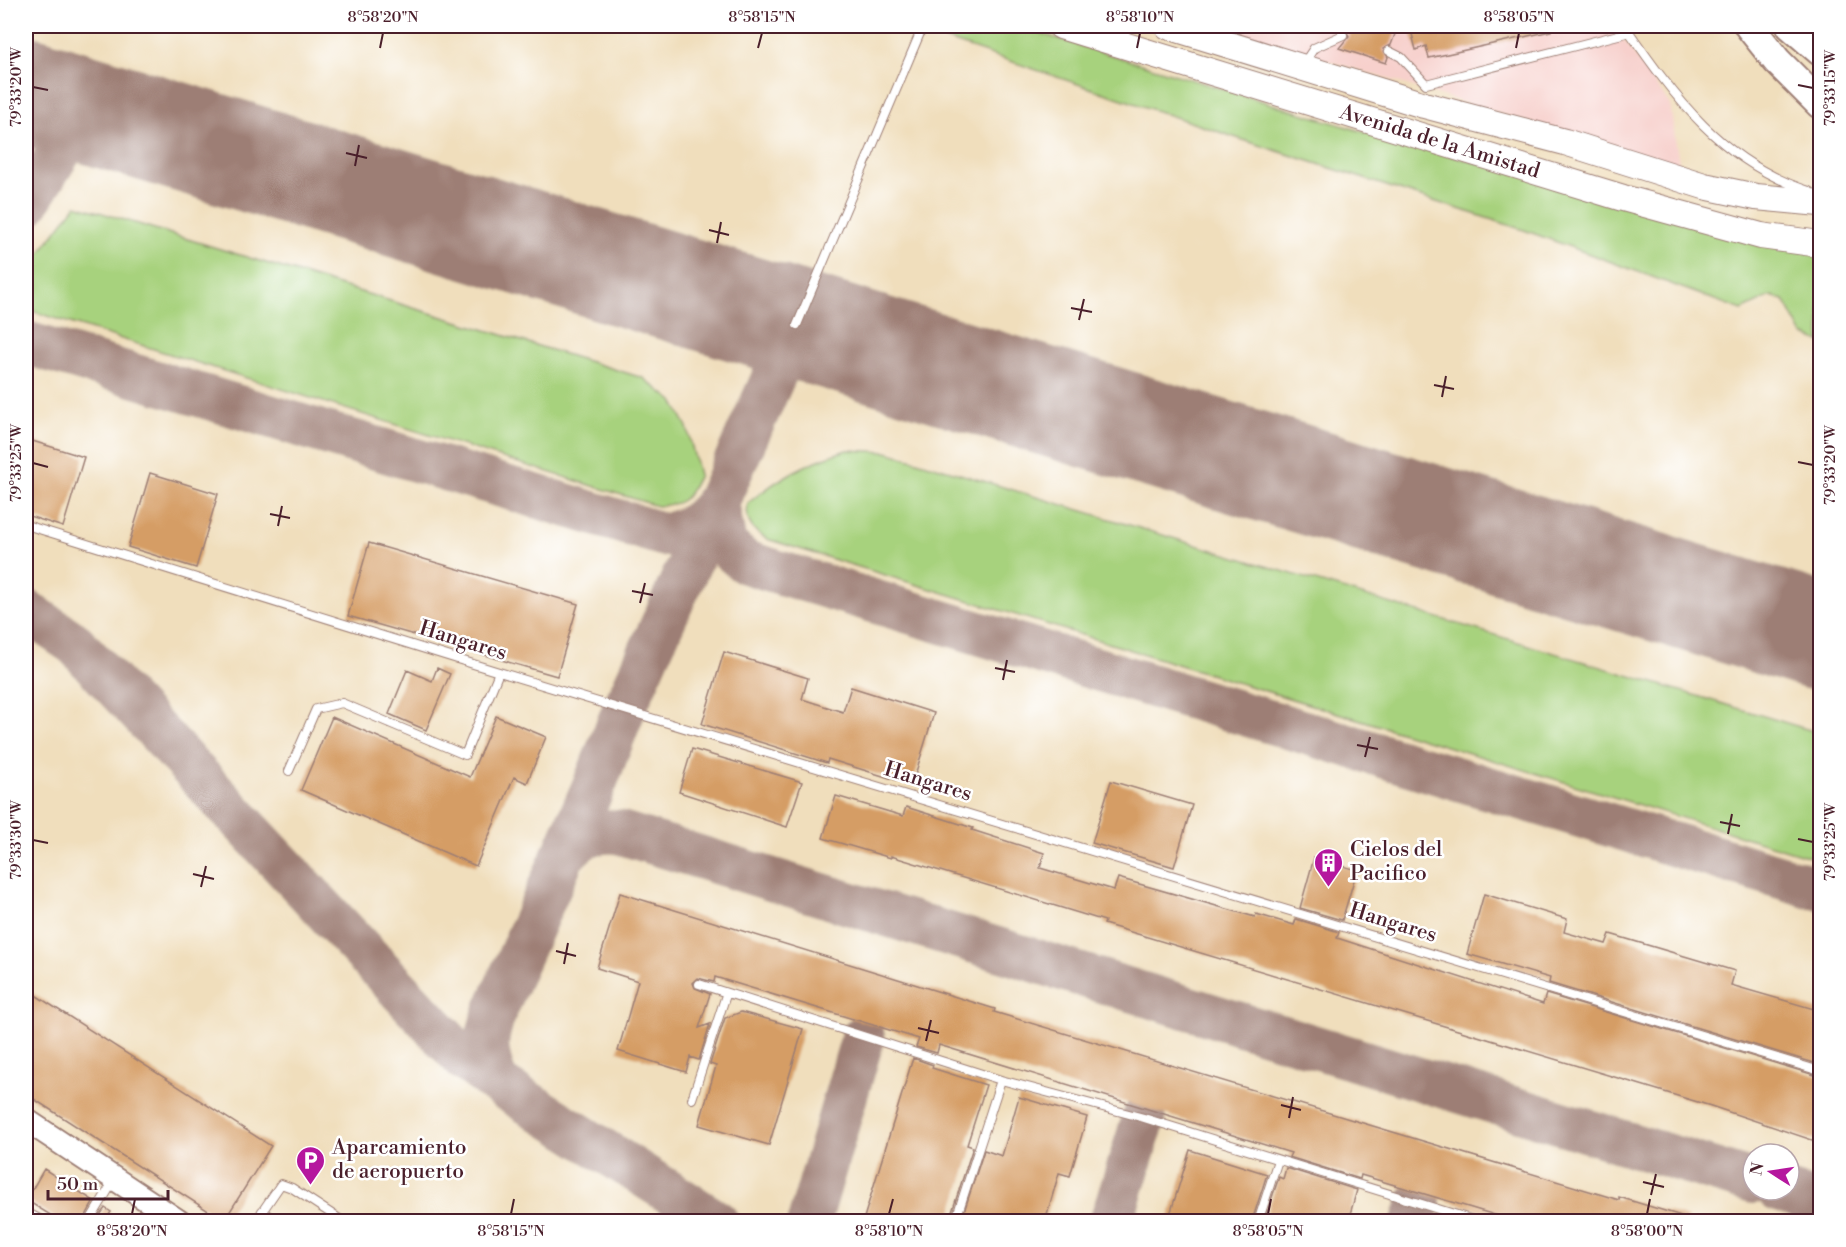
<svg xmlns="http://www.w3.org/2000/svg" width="1846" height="1247" font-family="'Libre Bodoni',serif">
<rect width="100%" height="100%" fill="#fff"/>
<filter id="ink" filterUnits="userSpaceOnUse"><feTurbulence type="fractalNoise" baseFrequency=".0167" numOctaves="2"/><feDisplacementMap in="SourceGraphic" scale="12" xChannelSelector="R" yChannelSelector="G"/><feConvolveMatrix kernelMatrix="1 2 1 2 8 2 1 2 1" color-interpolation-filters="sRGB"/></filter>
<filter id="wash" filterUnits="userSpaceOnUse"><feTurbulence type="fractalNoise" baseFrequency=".008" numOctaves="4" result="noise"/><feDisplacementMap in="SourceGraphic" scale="24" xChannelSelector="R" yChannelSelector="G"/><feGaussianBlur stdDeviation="1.35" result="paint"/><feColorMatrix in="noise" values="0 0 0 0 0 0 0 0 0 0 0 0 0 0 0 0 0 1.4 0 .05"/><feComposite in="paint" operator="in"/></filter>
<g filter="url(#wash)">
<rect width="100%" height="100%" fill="#f0debc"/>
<!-- built -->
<path fill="#f7d0cc" d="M1215 26H1614L1670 105 1680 169Z"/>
<!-- green -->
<path fill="#a7d27d" stroke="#787854" stroke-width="1.5" d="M951 26H1016L1377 136 1820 255V342L1803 335 1784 300 1771 296 1742 310 1524 230 1237 138 945 39Z
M76 205 643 378 673 401 687 427 699 475C686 500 686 504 657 506L35 312 26 307V271Z
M847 450 887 452 1820 733V860L767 539C751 530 745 521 748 503 781 476 806 463 847 450Z"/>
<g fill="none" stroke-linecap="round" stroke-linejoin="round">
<!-- taxiway -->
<path stroke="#9d7e74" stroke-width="44" d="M26 205 87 108
M26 343 665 535C690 530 702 522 717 502
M717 502 725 545 745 562 1820 889
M26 611 75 644 464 1059 497 1083 717 1222
M562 857C580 837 591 830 618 832L1753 1182
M497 1083C484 1050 484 1039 497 1007L596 781 624 709 797 325
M1778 1190 1820 1203
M809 1222 863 1037
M1111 1222 1144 1118
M1413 1222 1419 1203"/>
<!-- runway -->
<path stroke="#9d7e74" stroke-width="108" d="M26 90 1820 637"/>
</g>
<g id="blocks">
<!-- building -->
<path fill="#d59d65" d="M1346 26H1398L1391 45 1383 49 1388 57 1386 63 1339 48 1349 36 1345 29Z
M1410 26H1550L1551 31 1429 58 1426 46 1416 50Z
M26 439 84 457 63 527 26 515Z
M150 473 218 494 196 568 128 547Z
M369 543 578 604 557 676 348 616Z
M724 652 808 678 802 699 843 712 851 687 934 713 912 785 828 759 827 763 702 724Z
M437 668 450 674 426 730 389 714 407 670 432 681Z
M496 716 546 737 527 783 514 777 476 866 301 790 332 717 470 777Z
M692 749 802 782 787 827 679 792Z
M1111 781 1192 805 1174 867 1092 843Z
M836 796 903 816 906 807 973 828 972 830 1044 853 1040 868 1114 890 1118 878 1255 917 1256 914 1294 925 1296 919 1339 932 1337 938 1543 1004 1546 994 1821 1077V1143L1711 1106 1104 924 1105 921 891 856V858L823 838Z
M1314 858 1357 870 1342 920 1300 908Z
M620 893 995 1009 994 1012 1619 1200V1197L1688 1218 1687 1221H1515L1361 1175 1360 1179 1289 1157 1291 1153 1249 1140 939 1045 937 1053 916 1047 919 1039 715 977 714 982 698 978 693 983 695 988 710 994 699 1028 710 1024 699 1060 690 1057 686 1072 618 1051 638 981 597 968Z
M1484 894 1567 919 1564 932 1606 944 1610 934 1735 971 1731 985 1821 1011V1065L1549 983 1550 978 1467 954Z
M26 989 271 1146 224 1221 26 1094Z
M741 1012 803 1029 769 1145 699 1125 716 1066 710 1064 725 1018Z
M913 1058 933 1065 932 1068 986 1085 967 1145 973 1147 949 1221H863Z
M1019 1097 1087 1117 1070 1176 1059 1173 1045 1221H961L984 1150 1002 1156Z
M1190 1150 1267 1174 1252 1221H1168Z
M1286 1168 1357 1190 1348 1221H1264L1279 1177 1283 1179Z
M44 1169 94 1201 83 1221 77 1217 74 1221H60L26 1200Z
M105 1208 111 1212 105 1221H96Z"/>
</g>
</g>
<g filter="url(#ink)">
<use href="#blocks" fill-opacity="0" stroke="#9d7e74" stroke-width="1.5"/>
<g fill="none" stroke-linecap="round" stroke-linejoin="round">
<defs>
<path id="service" d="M1625 26C1676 99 1721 162 1809 191
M1389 51 1401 57 1426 84 1630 32
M1304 63 1314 48 1343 35
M797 325 923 26
M26 525 499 672 1820 1071
M289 771 316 709 342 703 465 755 499 672
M699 984 1001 1080 1144 1118 1480 1222
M692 1099 726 995
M262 1211 278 1222
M26 1212 45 1222
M89 1222 113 1182
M255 1222 281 1184 292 1188 344 1222
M955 1222 1001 1080
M1258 1222 1278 1160
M1815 1222 1820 1211"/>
<path id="secondary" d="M26 1120 180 1222"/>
<g id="primary">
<path id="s1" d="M1061 26 1623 198 1761 236 1820 244"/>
<path d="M1168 26 1424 105 1565 142 1704 186 1756 197 1820 203"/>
</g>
<path id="motorway" d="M1749 26 1777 61 1820 104
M1791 26 1820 51"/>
</defs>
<!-- service casing -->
<use href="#service" stroke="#9d7e74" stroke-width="10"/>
<!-- secondary casing -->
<use href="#secondary" stroke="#9d7e74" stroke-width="26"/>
<!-- primary casing -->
<use href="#primary" stroke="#9d7e74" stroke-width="28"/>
<!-- motorway casing -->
<use href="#motorway" stroke="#9d7e74" stroke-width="32"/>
<!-- service -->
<use href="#service" stroke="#fff" stroke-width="8"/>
<!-- secondary -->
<use href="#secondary" stroke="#fff" stroke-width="22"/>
<!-- primary -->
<use href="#primary" stroke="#fff" stroke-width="26"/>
<!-- motorway -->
<use href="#motorway" stroke="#fff" stroke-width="28"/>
</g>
</g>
<!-- ticks -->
<path fill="none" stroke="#4a1f2b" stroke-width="2" d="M380 48 383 33M758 48 762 33M1137 48 1140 33M1516 48 1519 33M1798 85 1813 88M33 87 48 90M346 153 367 158M355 166 359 145M709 230 729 235M717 243 721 222M1071 308 1092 312M1079 320 1084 299M1434 385 1454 389M1442 397 1446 376M1798 462 1813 465M33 463 48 467M270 514 290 518M278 526 282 506M632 591 653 595M640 603 645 583M995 668 1015 672M1003 680 1007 660M1357 745 1378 749M1365 757 1370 737M1720 822 1740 826M1728 834 1732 814M1798 839 1813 842M33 840 48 843M193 874 214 879M201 887 206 866M556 951 576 956M564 964 568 943M918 1028 939 1033M926 1041 931 1020M1281 1105 1301 1110M1289 1118 1293 1097M1643 1182 1664 1187M1651 1195 1656 1174M132 1214 135 1199M511 1214 514 1199M889 1214 893 1199M1268 1214 1271 1199M1647 1214 1650 1199"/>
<!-- icons -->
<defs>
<symbol id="building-pin" viewBox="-11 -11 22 30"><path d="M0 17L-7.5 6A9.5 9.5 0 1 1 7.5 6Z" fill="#b5179e" stroke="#fff"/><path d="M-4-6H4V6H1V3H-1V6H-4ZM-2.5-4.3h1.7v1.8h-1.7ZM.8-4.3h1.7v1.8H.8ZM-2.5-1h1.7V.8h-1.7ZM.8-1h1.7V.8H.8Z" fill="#fff"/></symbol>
<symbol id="parking-pin" viewBox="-11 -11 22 30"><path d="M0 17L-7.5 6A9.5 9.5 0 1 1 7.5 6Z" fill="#b5179e" stroke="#fff"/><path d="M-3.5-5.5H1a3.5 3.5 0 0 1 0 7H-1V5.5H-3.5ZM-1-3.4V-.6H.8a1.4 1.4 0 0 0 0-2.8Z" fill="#fff"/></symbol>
</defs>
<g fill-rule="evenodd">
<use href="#building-pin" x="1312" y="846" width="33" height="45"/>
<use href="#parking-pin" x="294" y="1144" width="33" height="45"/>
</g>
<g text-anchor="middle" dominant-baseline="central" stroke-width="5" stroke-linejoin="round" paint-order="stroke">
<!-- street labels -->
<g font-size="21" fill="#4a1f2b" stroke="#fff">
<text stroke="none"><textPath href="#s1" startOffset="396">Avenida de la Amistad</textPath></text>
<text transform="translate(463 641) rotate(17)">Hangares</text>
<text transform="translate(928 782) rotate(17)">Hangares</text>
<text transform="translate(1393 923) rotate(17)">Hangares</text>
</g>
<!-- poi labels -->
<g font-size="21" fill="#4a1f2b" stroke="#fff" text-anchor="start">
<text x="1350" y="850">Cielos del<tspan x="1350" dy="24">Pacifico</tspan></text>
<text x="332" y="1148">Aparcamiento<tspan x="332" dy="24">de aeropuerto</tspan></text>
</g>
</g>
<!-- margin -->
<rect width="1846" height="1247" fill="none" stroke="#fff" stroke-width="66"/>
<!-- north arrow -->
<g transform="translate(1771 1172) rotate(282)"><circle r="28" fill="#ffffff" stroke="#b7a5aa" stroke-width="1.5"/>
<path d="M0-4.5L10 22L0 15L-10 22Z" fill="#b5179e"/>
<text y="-9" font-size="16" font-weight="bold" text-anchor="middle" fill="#4a1f2b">N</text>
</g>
<!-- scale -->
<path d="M48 1190v9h120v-9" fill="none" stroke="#4a1f2b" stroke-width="3"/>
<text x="57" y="1190" font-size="18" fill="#4a1f2b" stroke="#ffffff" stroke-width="4.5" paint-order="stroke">50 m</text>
<rect x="33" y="33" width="1780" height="1181" fill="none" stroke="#4a1f2b" stroke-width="2"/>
<g font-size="15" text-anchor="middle" fill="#4a1f2b">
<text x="383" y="22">8°58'20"N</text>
<text x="762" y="22">8°58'15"N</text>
<text x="1140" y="22">8°58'10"N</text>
<text x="1519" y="22">8°58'05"N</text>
<text transform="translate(16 87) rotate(-90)" y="5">79°33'20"W</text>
<text transform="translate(1830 88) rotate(-90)" y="5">79°33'15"W</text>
<text transform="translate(16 463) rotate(-90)" y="5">79°33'25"W</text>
<text transform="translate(1830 465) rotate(-90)" y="5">79°33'20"W</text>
<text transform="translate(16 840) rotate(-90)" y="5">79°33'30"W</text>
<text transform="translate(1830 842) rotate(-90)" y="5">79°33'25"W</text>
<text x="132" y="1236">8°58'20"N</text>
<text x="511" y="1236">8°58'15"N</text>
<text x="889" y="1236">8°58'10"N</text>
<text x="1268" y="1236">8°58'05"N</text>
<text x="1647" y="1236">8°58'00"N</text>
</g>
</svg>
